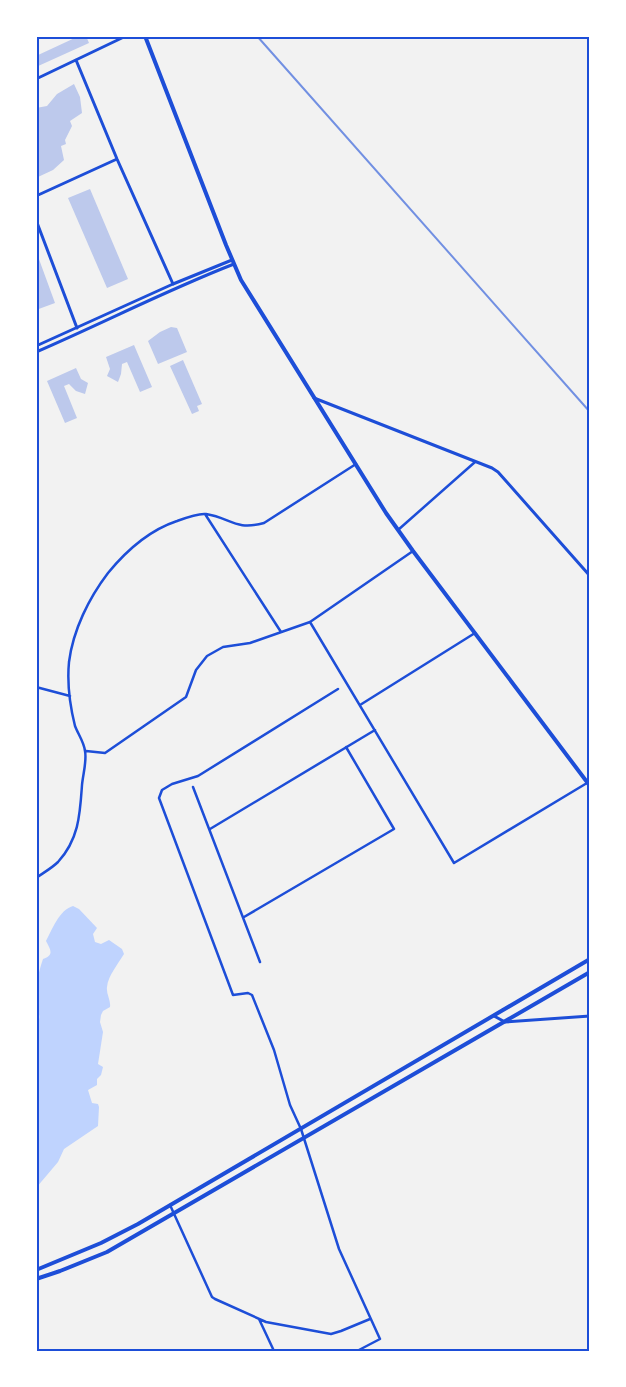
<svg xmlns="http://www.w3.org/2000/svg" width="626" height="1387" font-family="Quicksand,sans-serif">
<rect width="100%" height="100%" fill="#f2f2f2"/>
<!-- water -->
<path fill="#bfd3fe" d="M73 906 79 909 97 928 93 934 95 942 101 944 109 940 122 949 124 954C118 964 108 976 107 987 106 994 111 1000 110 1007L103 1011 101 1015 100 1022 103 1032 98 1064 103 1067 101 1075 97 1079V1085L88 1090 92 1103 98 1104 99 1107 98 1126 64 1149 58 1162 36 1188V1025C43 1016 37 1012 36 1003 35 987 38 974 43 959 55 955 50 949 46 941 52 930 59 910 73 906Z"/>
<!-- building -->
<path fill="#bdc9ec" d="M79 36H86L89 43 36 67V56Z
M74 84 80 97 82 113 70 121 72 126 65 140 66 144 61 146 64 160 53 170 38 177 36 108 47 106 57 94Z
M90 189 128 279 107 288 68 198Z
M36 251 55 303 36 310Z
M171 327 177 328 187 352 158 364 148 341 160 332Z
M134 345 152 387 140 392 127 362 122 364 121 374 118 382 107 376 110 369 106 357Z
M183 360 202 404 197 406 199 411 192 414 170 366Z
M76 368 81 379 88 383 85 394 76 391 69 384 64 386 77 418 65 423 47 381Z"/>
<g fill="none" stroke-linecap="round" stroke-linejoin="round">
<!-- minor -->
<path stroke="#1d4ed8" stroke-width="2.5" d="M205 514 281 632
M398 530 475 462
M310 622 454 863 587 783
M36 687 70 696
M338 689 198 776 172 784 162 790 159 798 233 995 248 993 252 995 274 1050 290 1105 301 1129 339 1249 380 1339 357 1351
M360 705 475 633
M86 751 105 753 186 697 196 670 207 656 223 647 250 643 310 622 413 551
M193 787 260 962
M210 829 375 730
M36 878C43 873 52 868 58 862 79 839 80 814 82 785 83 774 87 761 85 751 84 742 78 734 75 726 70 706 67 683 69 662 73 630 89 598 108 573 126 551 150 530 177 521 185 518 198 513 206 514 231 518 235 531 264 523L356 464
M244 917 394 829 346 747
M170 1205 212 1297 215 1299 266 1322 331 1334 341 1331 370 1319
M259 1319 274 1351"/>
<!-- tertiary -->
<path stroke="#1d4ed8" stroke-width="3" d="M76 60 117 159 173 284
M36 79 126 36
M36 196 117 159
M36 220 77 328
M314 398 492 468 498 472 590 576
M494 1016 505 1022 590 1016"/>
<!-- secondary -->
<path stroke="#1d4ed8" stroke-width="3" d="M36 346 173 284 232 260
M36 352C103 323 167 290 234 264"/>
<!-- primary -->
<path stroke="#1d4ed8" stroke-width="4" d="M36 1270 101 1243 138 1224 590 959
M36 1279 60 1271 107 1252 590 972"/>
<!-- trunk -->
<path stroke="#1d4ed8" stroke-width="4" d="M145 36 226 245 241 280 386 513 413 551 590 786"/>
<!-- rail -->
<path stroke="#7290e2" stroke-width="2" d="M257 36 590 412"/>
</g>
<!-- border -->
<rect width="626" height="1387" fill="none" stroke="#ffffff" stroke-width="75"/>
<rect x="38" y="38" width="550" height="1312" fill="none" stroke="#1d4ed8" stroke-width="2"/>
</svg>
